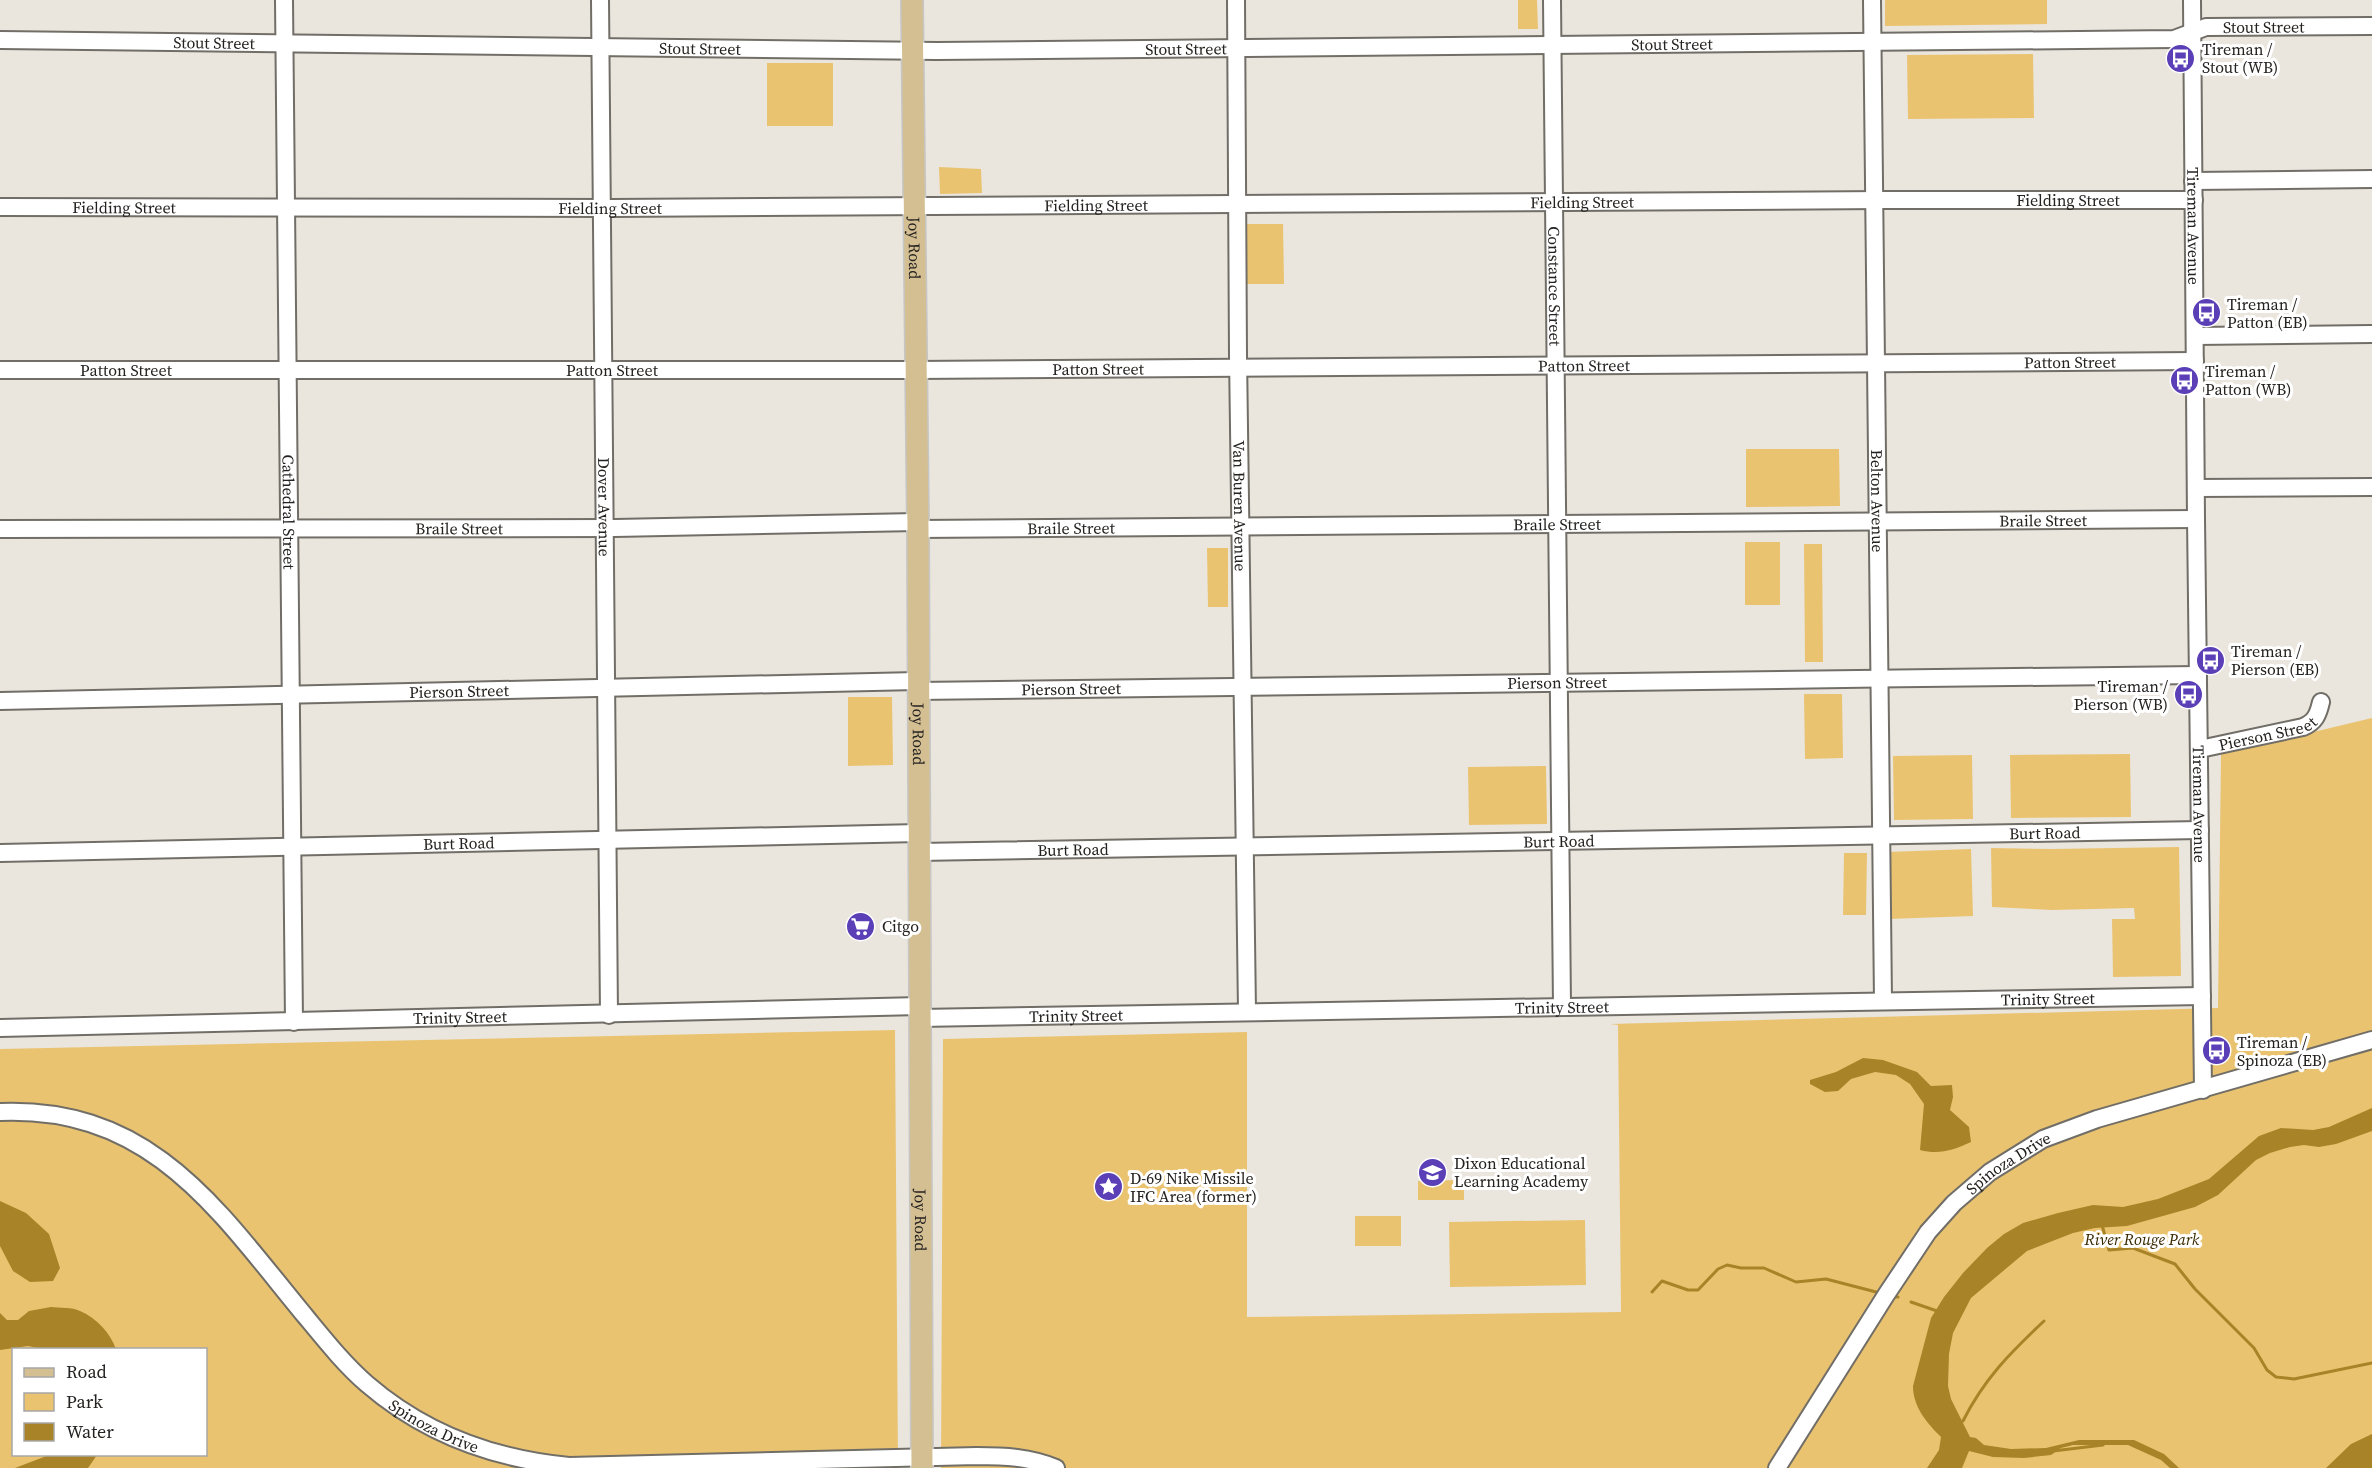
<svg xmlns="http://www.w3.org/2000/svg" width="2372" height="1468" font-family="'Source Serif 4',serif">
<rect width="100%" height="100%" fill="#eae6de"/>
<!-- green -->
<path fill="#eac370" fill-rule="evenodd" d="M1518 0H1537L1538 29H1518Z
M1885 0H2047V24L1885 26Z
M2033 54 2034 118 1908 119 1907 55Z
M767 63H833V126H767Z
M939 167 981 169 982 193 940 194Z
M1246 224H1283L1284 284H1246Z
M1746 449H1839L1840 506 1746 507Z
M1745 542H1780V605H1745Z
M1804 544H1822L1823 662H1805Z
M1207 548H1228V607H1208Z
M1842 694 1843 758 1805 759 1804 694Z
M848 697H892L893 765 848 766Z
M2372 718V1468H941L943 1039 1247 1032V1317L1621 1312 1618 1025 1610 1024 2218 1008 2221 754Z
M2130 754 2131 817 2011 818 2010 755Z
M1972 755 1973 819 1894 820 1893 756Z
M1546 766 1547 824 1469 825 1468 767Z
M2179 847 2181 976 2113 977 2112 919H2135L2134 908 2052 910 1992 907 1991 848 2051 849Z
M1971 849 1973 916 1888 919 1887 852Z
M1844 853H1867L1866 915H1843Z
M895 1030 898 1468H0V1049ZM14 1350H206V1454H14Z
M1458 1180V1184H1464V1200H1418V1181Z
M1355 1216H1401V1246H1355Z
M1585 1220 1586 1285 1450 1287 1449 1222Z"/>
<!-- water -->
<path fill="#a98327" d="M1863 1058 1883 1060 1917 1072 1931 1086 1952 1085 1953 1097 1950 1110 1969 1127 1971 1142C1954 1150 1939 1155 1920 1150L1924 1104 1910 1084 1896 1075 1875 1072 1851 1079 1838 1091 1825 1092 1810 1084V1080L1836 1072Z
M2372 1108V1131L2336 1144 2319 1147 2304 1145 2290 1147 2270 1153 2256 1160 2218 1195 2195 1207 2127 1226 2095 1228 2073 1233 2027 1251 1971 1298 1953 1333 1949 1354 1948 1386 1951 1399 1970 1437 1976 1438 1984 1445 2011 1449 2046 1448 2079 1440H2134L2164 1454 2179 1468H2170L2161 1460 2128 1445H2073L2061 1448 2051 1455 2024 1458 1993 1457 1969 1451 1962 1468H1927L1939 1450 1941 1437C1927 1423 1913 1407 1913 1386L1931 1318 1944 1297 1963 1273 1987 1248 2004 1234 2023 1223 2058 1213 2093 1205 2123 1207 2158 1199 2209 1179 2259 1136 2281 1128 2313 1130 2329 1127Z
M0 1201 26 1213 49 1234 60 1268 53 1281 30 1282 13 1271 0 1246Z
M51 1307C60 1308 72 1307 80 1311 97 1318 110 1333 116 1349L48 1350 28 1346 0 1350V1313L7 1320H18L29 1311Z
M2372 1434V1468H2326L2351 1444Z
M49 1455V1454L97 1455 88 1468H15Z"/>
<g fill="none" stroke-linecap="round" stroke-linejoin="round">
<!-- stream -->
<path stroke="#a98327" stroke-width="3" d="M2102 1225 2109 1250 2133 1248 2175 1264 2195 1289 2254 1348 2267 1370 2276 1377 2294 1379 2372 1363
M1652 1292 1662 1281 1688 1290H1698L1718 1269 1727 1265 1741 1268H1764L1796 1282 1826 1279 1880 1293
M1896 1297H1898
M1911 1302 1937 1311
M1963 1421C1984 1379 2010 1353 2044 1321
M2053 1451 2103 1445"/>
<defs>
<g id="minor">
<path id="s1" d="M284 0 294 1022"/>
<path id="s2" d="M600 0 609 1015"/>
<path id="s3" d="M1236 0 1238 355 1247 1011"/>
<path id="s4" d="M1552 0 1562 1006"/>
<path id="s5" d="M1872 0 1883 1001"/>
<path id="s6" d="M2192 0 2196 519 2203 1090"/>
<path id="s7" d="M0 40 937 51 2174 39 2206 27 2372 26"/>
<path d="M2193 181 2372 179"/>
<path id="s8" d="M0 207 611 208 1884 200H2194"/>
<path d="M2195 336 2372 334"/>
<path id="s9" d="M0 370H915L2195 361"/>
<path d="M2196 488 2372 487"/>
<path id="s10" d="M0 529 615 528 917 522"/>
<path id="s11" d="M918 529 2196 519"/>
<path id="s12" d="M917 691C1344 684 1771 680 2198 675"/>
<path id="s13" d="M0 701 917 681"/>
<path id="s14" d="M2200 749 2303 727C2315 722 2318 715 2321 702"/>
<path id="s15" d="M919 852 2200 830"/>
<path id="s16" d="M0 853 919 833"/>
<path id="s17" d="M920 1018 2202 996"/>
<path id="s18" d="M0 1028 920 1006"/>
<path id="s19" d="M0 1112C153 1106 219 1212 306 1317 325 1340 344 1364 367 1384 425 1434 494 1459 569 1466L977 1456C1004 1456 1030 1457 1056 1468"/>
<path id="s20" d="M1777 1468 1886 1295 1928 1232 1954 1203 1990 1172 2043 1139 2097 1119 2372 1040"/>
</g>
<g id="major">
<path id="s21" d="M912 0 918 529 922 1468"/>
</g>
</defs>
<!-- minor casing -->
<use href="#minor" stroke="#716e67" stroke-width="20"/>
<!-- major casing -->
<use href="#major" stroke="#c6c6c5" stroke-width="24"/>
<!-- minor -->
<use href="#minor" stroke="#fff" stroke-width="16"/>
<!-- major -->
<use href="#major" stroke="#d4bf93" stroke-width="21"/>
</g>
<!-- icons -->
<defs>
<symbol id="bus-disc" viewBox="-11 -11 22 22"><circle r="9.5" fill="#5a3fb7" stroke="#fff"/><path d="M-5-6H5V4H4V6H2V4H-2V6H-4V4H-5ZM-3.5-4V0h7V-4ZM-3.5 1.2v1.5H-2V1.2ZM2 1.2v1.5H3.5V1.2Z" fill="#fff"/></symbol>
<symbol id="supermarket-disc" viewBox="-11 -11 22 22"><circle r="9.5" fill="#5a3fb7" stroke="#fff"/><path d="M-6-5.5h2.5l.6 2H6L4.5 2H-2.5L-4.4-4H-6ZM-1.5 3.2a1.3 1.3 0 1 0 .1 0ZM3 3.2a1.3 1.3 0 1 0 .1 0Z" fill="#fff"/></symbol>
<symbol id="school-disc" viewBox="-11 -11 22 22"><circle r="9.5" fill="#5a3fb7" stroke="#fff"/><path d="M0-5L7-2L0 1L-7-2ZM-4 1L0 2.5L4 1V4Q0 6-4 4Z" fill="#fff"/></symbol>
<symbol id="sight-disc" viewBox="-11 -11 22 22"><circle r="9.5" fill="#5a3fb7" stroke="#fff"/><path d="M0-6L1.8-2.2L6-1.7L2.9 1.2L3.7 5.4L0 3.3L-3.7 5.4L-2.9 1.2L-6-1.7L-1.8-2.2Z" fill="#fff"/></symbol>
</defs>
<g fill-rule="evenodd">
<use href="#bus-disc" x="2164" y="42" width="33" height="33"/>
<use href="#bus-disc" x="2190" y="296" width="33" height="33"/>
<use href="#bus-disc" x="2168" y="364" width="33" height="33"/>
<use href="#bus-disc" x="2194" y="644" width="33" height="33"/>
<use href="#bus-disc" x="2172" y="678" width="33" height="33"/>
<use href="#supermarket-disc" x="844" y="910" width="33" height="33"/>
<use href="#bus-disc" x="2200" y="1034" width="33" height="33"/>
<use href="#school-disc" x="1416" y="1156" width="33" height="33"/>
<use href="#sight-disc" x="1092" y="1170" width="33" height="33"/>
</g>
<g text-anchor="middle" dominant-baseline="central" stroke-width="6" stroke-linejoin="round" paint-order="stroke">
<!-- street labels -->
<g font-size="16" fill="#242220" stroke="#fff">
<text stroke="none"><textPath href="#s7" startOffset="2266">Stout Street</textPath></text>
<text stroke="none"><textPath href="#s7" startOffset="1672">Stout Street</textPath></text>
<text stroke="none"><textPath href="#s7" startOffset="214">Stout Street</textPath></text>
<text stroke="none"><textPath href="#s7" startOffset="700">Stout Street</textPath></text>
<text stroke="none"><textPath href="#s7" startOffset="1186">Stout Street</textPath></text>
<text stroke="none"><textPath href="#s8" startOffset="2068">Fielding Street</textPath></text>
<text stroke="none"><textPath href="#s8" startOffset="1582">Fielding Street</textPath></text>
<text stroke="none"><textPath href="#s8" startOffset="1096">Fielding Street</textPath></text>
<text stroke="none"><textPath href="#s8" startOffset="124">Fielding Street</textPath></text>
<text stroke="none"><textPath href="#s8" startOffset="610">Fielding Street</textPath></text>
<text stroke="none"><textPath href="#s6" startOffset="226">Tireman Avenue</textPath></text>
<text stroke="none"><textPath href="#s21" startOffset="248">Joy Road</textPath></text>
<text stroke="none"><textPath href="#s4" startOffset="286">Constance Street</textPath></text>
<text stroke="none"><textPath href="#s9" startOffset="2070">Patton Street</textPath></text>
<text stroke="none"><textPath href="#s9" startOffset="1584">Patton Street</textPath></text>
<text stroke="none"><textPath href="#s9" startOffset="1098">Patton Street</textPath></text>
<text stroke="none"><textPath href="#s9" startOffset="126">Patton Street</textPath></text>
<text stroke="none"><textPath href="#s9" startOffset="612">Patton Street</textPath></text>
<text stroke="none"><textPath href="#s5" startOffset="501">Belton Avenue</textPath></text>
<text stroke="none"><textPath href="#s3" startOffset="506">Van Buren Avenue</textPath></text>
<text stroke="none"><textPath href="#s2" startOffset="507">Dover Avenue</textPath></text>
<text stroke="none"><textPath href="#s1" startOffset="512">Cathedral Street</textPath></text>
<text stroke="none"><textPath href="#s11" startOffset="1125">Braile Street</textPath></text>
<text stroke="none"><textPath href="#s11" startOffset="639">Braile Street</textPath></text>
<text stroke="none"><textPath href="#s10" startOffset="459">Braile Street</textPath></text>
<text stroke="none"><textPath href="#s11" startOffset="153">Braile Street</textPath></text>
<text stroke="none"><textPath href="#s12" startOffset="640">Pierson Street</textPath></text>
<text stroke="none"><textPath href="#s12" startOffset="154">Pierson Street</textPath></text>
<text stroke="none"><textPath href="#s13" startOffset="459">Pierson Street</textPath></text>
<text stroke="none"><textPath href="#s14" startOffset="69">Pierson Street</textPath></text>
<text stroke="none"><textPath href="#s21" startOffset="734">Joy Road</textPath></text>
<text stroke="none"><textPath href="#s6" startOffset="804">Tireman Avenue</textPath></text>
<text stroke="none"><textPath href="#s15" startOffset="1126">Burt Road</textPath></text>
<text stroke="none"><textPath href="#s15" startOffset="640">Burt Road</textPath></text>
<text stroke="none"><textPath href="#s16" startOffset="459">Burt Road</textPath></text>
<text stroke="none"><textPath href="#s15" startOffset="154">Burt Road</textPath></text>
<text stroke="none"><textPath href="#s17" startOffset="1128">Trinity Street</textPath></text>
<text stroke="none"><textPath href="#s17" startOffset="642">Trinity Street</textPath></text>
<text stroke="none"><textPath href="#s17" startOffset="156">Trinity Street</textPath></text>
<text stroke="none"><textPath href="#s18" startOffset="460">Trinity Street</textPath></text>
<text stroke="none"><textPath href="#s20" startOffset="387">Spinoza Drive</textPath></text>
<text stroke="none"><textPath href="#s21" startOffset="1220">Joy Road</textPath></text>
<text stroke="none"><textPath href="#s19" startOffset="556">Spinoza Drive</textPath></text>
</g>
<!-- poi labels -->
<g font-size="16" fill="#242220" stroke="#fff" text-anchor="start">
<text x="2202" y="49">Tireman /<tspan x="2202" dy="18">Stout (WB)</tspan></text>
<text x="2227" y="304">Tireman /<tspan x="2227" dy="18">Patton (EB)</tspan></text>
<text x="2205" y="371">Tireman /<tspan x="2205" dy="18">Patton (WB)</tspan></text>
<text x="2231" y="651">Tireman /<tspan x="2231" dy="18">Pierson (EB)</tspan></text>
<text x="2168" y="686" text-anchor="end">Tireman /<tspan x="2168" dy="18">Pierson (WB)</tspan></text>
<text x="882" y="926">Citgo</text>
<text x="2237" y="1042">Tireman /<tspan x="2237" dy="18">Spinoza (EB)</tspan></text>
<text x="1454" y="1163">Dixon Educational<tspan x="1454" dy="18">Learning Academy</tspan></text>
<text x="1130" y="1178">D-69 Nike Missile<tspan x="1130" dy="18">IFC Area (former)</tspan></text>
</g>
<!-- park labels -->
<g font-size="16" font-style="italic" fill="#392902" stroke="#fff">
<text x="2142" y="1239">River Rouge Park</text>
</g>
</g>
<!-- legend -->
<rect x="12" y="1348" width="195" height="108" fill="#ffffff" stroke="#a7a7a6" stroke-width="1.5"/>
<rect x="24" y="1368" width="30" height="9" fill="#d4bf93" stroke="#a7a7a6" stroke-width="1.5"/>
<text x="66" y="1378" font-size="18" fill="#242220">Road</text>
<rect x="24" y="1393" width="30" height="18" fill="#eac370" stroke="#a7a7a6" stroke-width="1.5"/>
<text x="66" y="1408" font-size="18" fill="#242220">Park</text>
<rect x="24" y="1423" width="30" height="18" fill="#a98327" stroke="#a7a7a6" stroke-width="1.5"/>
<text x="66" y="1438" font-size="18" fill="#242220">Water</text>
</svg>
